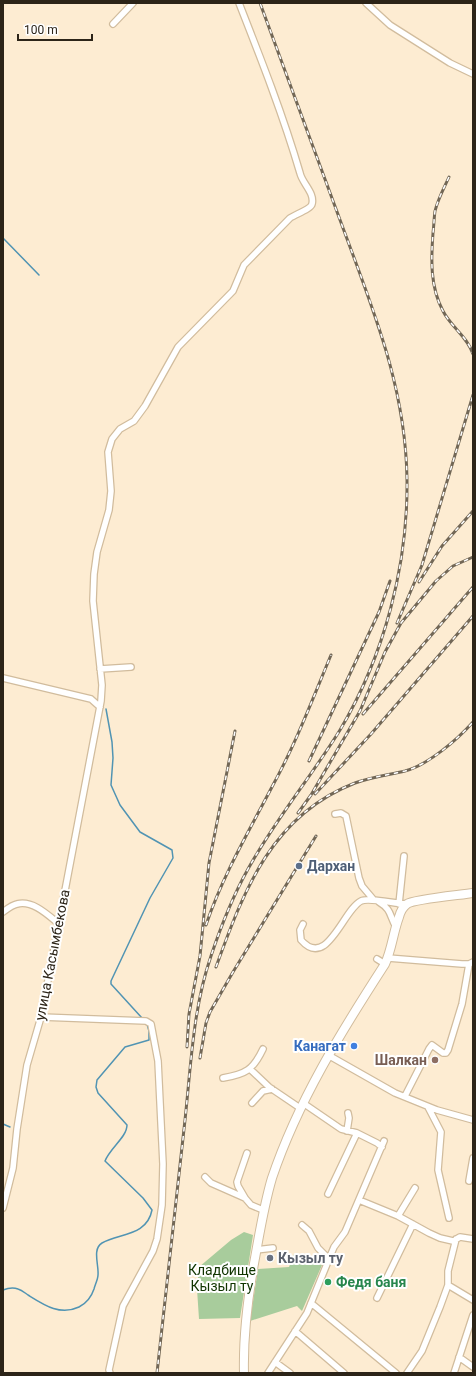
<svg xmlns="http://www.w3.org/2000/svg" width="476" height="1376" font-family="Roboto,sans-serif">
<rect width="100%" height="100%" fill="#fdecd2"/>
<!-- green -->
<path fill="#a8cc9c" d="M244 1232 253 1235 240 1318 199 1319 197 1289 199 1267 231 1240Z
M294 1254 322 1265 302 1311 297 1306 250 1321 258 1269 289 1267Z"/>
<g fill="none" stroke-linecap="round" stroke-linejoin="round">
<!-- stream -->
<path stroke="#5194b3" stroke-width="1.5" d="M3 238 39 275
M106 709 112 742 113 758 111 785 120 805 140 832 172 850 173 858 150 898 111 981V984L142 1018
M3 1124 10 1127
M3 1290C8 1288 13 1287 18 1289 22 1290 25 1293 28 1295 44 1305 60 1316 79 1307 87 1303 91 1298 94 1289 95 1285 98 1279 98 1275 99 1265 92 1249 102 1243 120 1233 147 1236 152 1210L143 1198 105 1161C110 1148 127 1137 127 1125L98 1093 96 1087 97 1080 125 1047 149 1040V1031L147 1024"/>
<defs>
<path id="street" d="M366 3 390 25 450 63 473 74
M113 24 133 3
M100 669 131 667
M3 678 91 699 100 707
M335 814 341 813 346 816 359 878 362 886 373 899
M379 902C392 910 389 915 396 927
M399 904 404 856
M3 912C7 909 12 905 17 904 33 900 48 915 59 924
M303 924 300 930 301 940C327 970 343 910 361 901 369 897 395 904 407 904
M388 958 462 964H469L473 962
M377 959 385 964
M41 1017 146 1021 151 1024 158 1061 163 1164 162 1205 157 1239 153 1251 123 1306 109 1370 110 1373
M328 1055 395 1093 437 1110 473 1120
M250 1069 269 1087 300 1108
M223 1078C246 1074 253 1070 263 1049
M405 1096 429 1049 432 1045 443 1053H446L448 1050 462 1004 469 964
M252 1103 263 1091 272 1089
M303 1103 341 1129 357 1133 377 1143 382 1147
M428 1107 441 1132 438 1170 449 1218
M347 1131 349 1118 348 1113
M205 1177 211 1183 245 1198 251 1205 263 1210
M469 1181 473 1158
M328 1194 357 1133
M245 1198 238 1186 237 1182 247 1153
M359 1200 398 1216 429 1233 440 1238 453 1241 460 1237 473 1239
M3 1208 13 1168 17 1129 27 1065 41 1017 101 701 102 685 93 601 94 574 97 552 109 510 111 491 108 452 112 439 120 429 134 421 145 406 178 347 233 291 244 265 290 218C296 214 311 209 312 204 315 193 302 183 300 173 283 115 261 59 239 3
M398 1216 415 1188
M302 1225 309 1231 318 1248 329 1259
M256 1250 273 1248
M448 1285 473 1300
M377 1298 413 1224
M311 1303 396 1373
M295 1331 344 1373
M459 1357 473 1367
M275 1362 290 1373
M268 1373 307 1313 329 1259 334 1247 345 1232 384 1141
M407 1373 422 1351 440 1307 448 1285V1271L456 1239
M454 1373 473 1315"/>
<path id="secondary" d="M244 1373C243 1334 248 1296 255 1258 260 1231 264 1205 272 1178 298 1101 341 1032 385 964 392 949 393 933 399 917 400 913 403 907 407 904 414 899 461 895 473 893"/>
</defs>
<!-- street casing -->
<use href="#street" stroke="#d1bc9d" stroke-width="8"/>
<!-- secondary casing -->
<use href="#secondary" stroke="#d1bc9d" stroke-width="10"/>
<!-- street -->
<use href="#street" stroke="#fff" stroke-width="5.5"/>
<!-- secondary -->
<use href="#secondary" stroke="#fff" stroke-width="8"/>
<defs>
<path id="rail" d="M449 177C444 188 438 199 435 211 434 218 434 225 433 233 431 259 430 287 443 311 451 327 467 336 473 354
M419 582 442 546 473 511
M397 623 422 565 473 395
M363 714 473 587
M309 761 379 612 390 581
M315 794 371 734 473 616
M298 813 311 795 360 711 385 652 401 623 436 581 453 566 473 557
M206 925C223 875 249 831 273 785 296 743 313 698 331 655
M216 967C244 890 272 815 355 783 371 777 388 775 405 771 428 765 458 739 473 722
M187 1047 189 1014 200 956 209 863 235 731
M200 1058 206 1023 210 1012 233 972 316 836
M157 1373C166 1289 176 1205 185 1120 191 1065 193 1008 211 956 221 926 233 896 248 869 275 820 311 777 340 730 384 656 408 566 407 480 406 389 374 312 343 228 315 153 288 78 260 3"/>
</defs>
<!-- rail casing -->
<use href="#rail" stroke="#726756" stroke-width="3"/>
<!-- rail -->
<use href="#rail" stroke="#fff" stroke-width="1.5" stroke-dasharray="4.5" stroke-linecap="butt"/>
</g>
<!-- markers -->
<circle fill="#5c6f8a" stroke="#fff" stroke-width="1.5" cx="299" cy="866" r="4"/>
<circle fill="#3f7fe0" stroke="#fff" stroke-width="1.5" cx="354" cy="1046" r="4"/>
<circle fill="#8d6e63" stroke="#fff" stroke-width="1.5" cx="435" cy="1060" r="4"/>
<circle fill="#6b7280" stroke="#fff" stroke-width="1.5" cx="270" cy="1258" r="4"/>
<circle fill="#2e9e5b" stroke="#fff" stroke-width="1.5" cx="328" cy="1282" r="4"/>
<g text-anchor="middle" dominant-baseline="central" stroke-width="4" stroke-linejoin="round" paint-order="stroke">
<!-- service labels -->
<g font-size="14" font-weight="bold" fill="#4e5e75" stroke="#fff" text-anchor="start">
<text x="307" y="866">Дархан</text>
</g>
<!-- street labels -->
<g font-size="14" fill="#2c2418" stroke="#fff">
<text transform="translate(52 955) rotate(-79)">улица Касымбекова</text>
</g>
<!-- shop labels -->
<g font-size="14" font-weight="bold" fill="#366cbe" stroke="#fff" text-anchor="end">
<text x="346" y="1046">Канагат</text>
</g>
<!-- education labels -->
<g font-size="14" font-weight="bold" fill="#785e54" stroke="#fff" text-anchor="end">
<text x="427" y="1060">Шалкан</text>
</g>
<!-- worship labels -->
<g font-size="14" font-weight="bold" fill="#5b616d" stroke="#fff" text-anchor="start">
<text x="278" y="1258">Кызыл ту</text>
</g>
<!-- park labels -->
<g font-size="14" fill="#103400" stroke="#fff">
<text x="222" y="1270">Кладбище<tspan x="222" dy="16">Кызыл ту</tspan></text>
</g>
<!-- leisure labels -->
<g font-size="14" font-weight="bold" fill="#27864d" stroke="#fff" text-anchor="start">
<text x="336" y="1282">Федя баня</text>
</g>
</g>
<!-- border -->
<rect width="476" height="1376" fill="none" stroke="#2c2418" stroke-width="8"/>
<!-- scale -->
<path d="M18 34v6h74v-6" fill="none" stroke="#2c2418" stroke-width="2"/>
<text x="24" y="34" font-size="12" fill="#2c2418" stroke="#ffffff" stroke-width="3" paint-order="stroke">100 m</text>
</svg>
